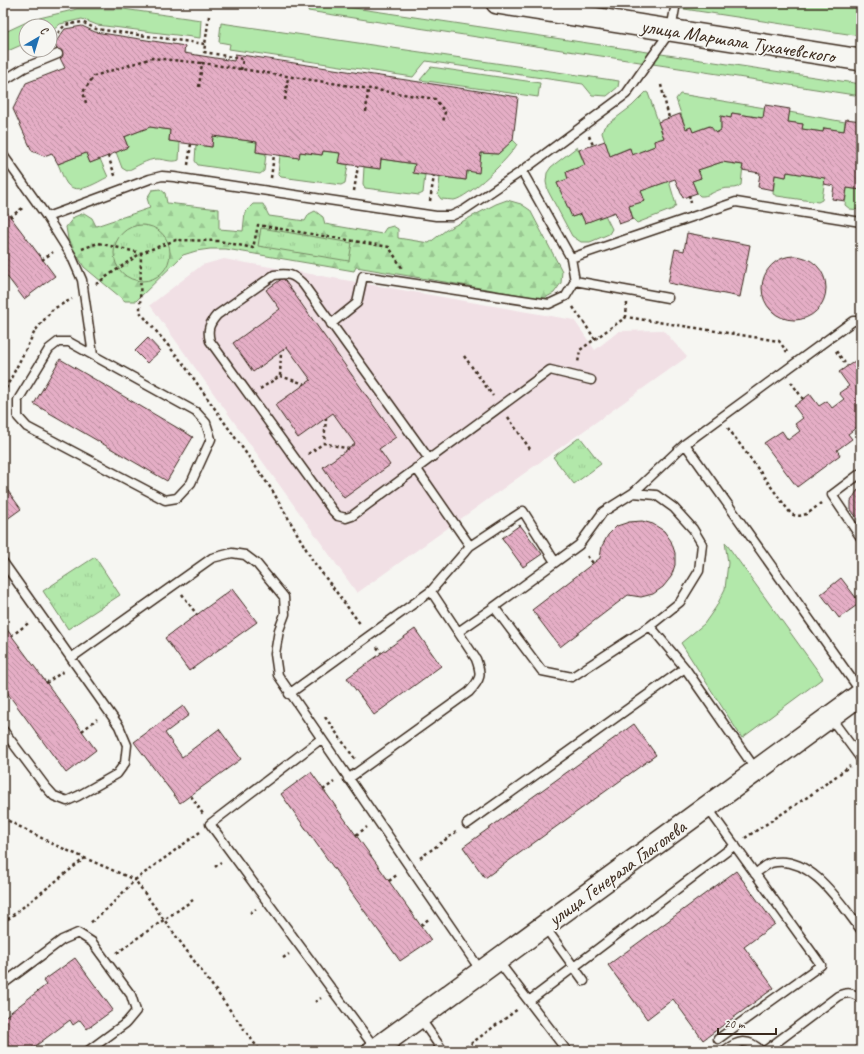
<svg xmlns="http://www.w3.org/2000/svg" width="864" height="1054" font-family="Caveat,sans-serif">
<defs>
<pattern id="forest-firs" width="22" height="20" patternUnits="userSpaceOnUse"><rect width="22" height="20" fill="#b2e8aa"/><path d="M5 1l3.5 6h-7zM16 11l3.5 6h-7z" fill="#9ac792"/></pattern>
<pattern id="park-tufts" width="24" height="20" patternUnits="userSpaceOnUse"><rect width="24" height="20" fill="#b2e8aa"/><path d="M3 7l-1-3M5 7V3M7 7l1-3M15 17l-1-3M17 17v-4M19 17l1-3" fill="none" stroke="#9ac792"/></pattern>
<pattern id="building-back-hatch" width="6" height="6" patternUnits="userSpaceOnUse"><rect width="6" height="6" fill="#e5aec6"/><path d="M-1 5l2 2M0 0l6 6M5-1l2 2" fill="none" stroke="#bb8ea0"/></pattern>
</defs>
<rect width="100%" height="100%" fill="#f6f6f2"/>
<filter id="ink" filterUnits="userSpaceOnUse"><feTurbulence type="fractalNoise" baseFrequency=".025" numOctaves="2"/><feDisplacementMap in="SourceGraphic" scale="8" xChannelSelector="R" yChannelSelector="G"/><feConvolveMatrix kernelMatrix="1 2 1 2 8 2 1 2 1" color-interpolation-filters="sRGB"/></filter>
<g filter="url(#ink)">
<!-- built -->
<path fill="#f1e0e5" d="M224 259 574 320 595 350 619 331 663 330 687 357 357 593 150 305 202 265Z"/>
<!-- green -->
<path fill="#b2e8aa" stroke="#768964" d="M310 3H321L861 84V96L308 11Z
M645 3H861V36Z
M77 9H123L201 20 200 38 97 25 82 19 60 24 50 33V26H26V43L3 53V33L31 20Z
M221 23 619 81 618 87 607 96 592 95 583 84 426 61 413 77 229 49 230 44 219 42Z
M431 67 540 83 538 97 420 80Z
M646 92 648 93 664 138 654 141 655 146 632 155 629 148 610 156 602 133 604 127 632 106Z
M680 94 765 108 763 118 732 113 731 118 721 116V130L716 133 709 126 693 132 691 127 686 129 676 99Z
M789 112 845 122 844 131 824 128 823 132 802 129 803 124 788 122Z
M150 127 170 130 169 141 180 142 179 160C172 163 164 159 157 159 147 159 136 167 127 171L122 168 116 152 128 147 124 137Z
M213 136 257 142 256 152 266 154 264 171 260 174 198 165 195 161 196 145 212 147Z
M513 140 517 144C511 157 468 198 454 200 450 200 445 199 441 199L438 195 440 177 466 180 467 171 481 153 498 154Z
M577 147 585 165 566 172 568 179 557 183 572 217 581 214 585 223 605 215 612 229 609 234 590 242H581L572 236 548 191 546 182 547 173 551 167Z
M323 151 340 153 339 163 348 165 345 183 341 185 281 177 278 174 280 155 299 158 300 152 322 155Z
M86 153 90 163 100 159 108 177C97 182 78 196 67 184 63 179 61 170 58 164Z
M381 159 415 164 414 173 425 175 423 193 419 195 365 188 363 184 364 167 380 169Z
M722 162 743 165 741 185C734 190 729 187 722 189 714 191 708 197 700 196L697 193 692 181 701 178 698 170Z
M787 172 825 178 822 200 818 202 777 196 773 194 775 175 786 177Z
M669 181 676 205 673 209 637 223 633 219 629 206 644 201 641 191Z
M847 188 861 190V210L850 209 845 205Z
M725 542 823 678 742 738 681 643 704 624 716 607 725 589 728 563Z"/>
<!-- forest -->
<path fill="url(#forest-firs)" stroke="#768964" d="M160 189 165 193 167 203 219 209V229L243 231 245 212 253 204H263L269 216 305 221 309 214 315 211 323 217 325 224 382 234 386 228 393 226 398 229V238L429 243 446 230 496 204 507 200 521 204 530 210 562 271 561 283 554 293 545 298 533 297 356 267 354 271 226 249H210L196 251 183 255 136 301H125L84 267 68 239 66 227 74 217 84 213 92 218 96 226 150 208 147 198 152 190Z"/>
<!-- park -->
<path fill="url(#park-tufts)" stroke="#768964" d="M114 253a28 28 0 1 1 56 0a28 28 0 1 1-56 0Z
M261 228 352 243 349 261 258 246Z
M580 437 601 464 574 484 553 457Z
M95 557 120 595 68 629 43 591Z"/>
<!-- building -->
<path fill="url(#building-back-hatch)" stroke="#3b2a1e" d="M82 26 95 32 185 46 184 53 234 61 235 54 518 97 513 140 498 154 481 153 479 173 467 171 466 180 413 173 415 164 381 159 380 169 338 163 340 153 323 151 322 155 300 152 299 158 256 152 257 142 213 136 212 147 169 141 170 130 150 127 124 137 128 147 108 156 90 163 86 153 58 164 52 153 44 156 32 151 13 109 26 83 65 68 58 54 55 43 65 29Z
M765 105 790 109 788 122 803 124 802 129 823 132 824 128 844 131 846 119 861 121V190L847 188 845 201 832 199 834 186 824 184 825 178 787 172 786 177 775 175 773 190 758 187 760 173 742 170 743 165 722 162 698 170 701 178 692 181 697 193 683 198 675 179 641 191 645 201 629 206 633 219 619 224 615 212 585 223 581 214 572 217 557 183 568 179 566 172 585 165 579 150 605 141 610 156 630 148 632 155 655 146 654 141 664 138 658 122 680 114 686 129 691 127 693 132 710 126 716 133 721 130V116L731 118 732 113 763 118Z
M3 207 55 276 24 299 3 271Z
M687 233 750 245 740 297 668 283 675 249 684 251Z
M762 288a32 32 0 1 1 64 0a32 32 0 1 1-64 0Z
M283 278 396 437 379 449 390 465 344 498 323 467 355 444 333 413 298 438 275 405 311 380 287 347 253 372 233 343 280 309 266 290Z
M148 338 160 351 147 363 135 351Z
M60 359 193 437 167 481 34 404Z
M855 361 861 370V424L848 434 852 439 837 450 840 455 797 487 764 443 782 431 788 440 800 431 795 424 803 418 794 406 810 394 819 406 827 401 832 408 844 399 839 393 849 386 839 372Z
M3 484 21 509 3 522Z
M861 488V523L851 510V501L857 491Z
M642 521 653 524 664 531 671 541 675 553V565L671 577 663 587 653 594 641 597 628 595 560 647 532 610 600 558 602 546 608 535 617 526 629 522Z
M520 525 542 554 523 567 502 538Z
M841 578 860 603 839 618 821 594Z
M232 589 257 622 189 671 165 638Z
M3 624 96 750 66 773 3 687Z
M415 629 441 666 374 715 347 678Z
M183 706 189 715 165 733 182 757 219 729 241 759 180 803 134 742Z
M634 724 656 755 485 878 463 847Z
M311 772 431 940 400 961 281 794Z
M736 871 775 924 744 947 774 988 703 1040 673 999 647 1019 608 965Z
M75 958 113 1010 87 1029 80 1020 73 1025 70 1020 29 1051H3V1018L46 985 43 981Z"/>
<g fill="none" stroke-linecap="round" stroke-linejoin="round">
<defs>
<path id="service" d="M676 3 671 30 626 94 522 171 571 258 736 202 861 222
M3 81 24 68 58 54
M3 155 47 217 150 179 162 176 174 177 436 216H451L464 210 522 171
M47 217 71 255 82 280 93 355
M575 281 668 298
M861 321H853L685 444 861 692
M331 324 357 303 363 276 549 304 566 296 575 281 571 258
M58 342H69L196 412 206 423 211 439 191 483 177 498 165 500 27 427 18 417V400L49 349Z
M429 459 303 284C293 274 288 273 274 275L217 315C209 324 207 330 210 341L333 511 338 516 346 518 352 516 550 370 591 380
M861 473 832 495 861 538
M633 493 656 495 674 508 693 529 702 544 699 571 680 602 650 626 572 677 542 671 494 607 579 545 603 512 633 493 685 444
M470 546 523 511 555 562
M3 562 119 726 127 745 125 763 117 774 78 796 67 801 54 796 45 786 3 730
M650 626 685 668 756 770
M458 632 494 607
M71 658 212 558 232 553 245 555 257 564 284 597 285 614 279 630 275 654 278 675 481 971
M289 694 431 591 470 546 416 468
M830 717 861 759
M321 739 210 824 375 1048
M348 779 469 692C481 679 482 675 476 659L431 591
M707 807 821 965 718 1039
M467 824 685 668
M755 874C760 870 766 865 771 863 810 853 841 904 861 930
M545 927 584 981
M498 961 567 1051
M3 984 62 940 78 933 92 942 131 995 136 1011 126 1023 88 1051
M529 1001 735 845
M420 1018 443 1051
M724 1051C737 1041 748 1037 761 1051
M765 1051 838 996C847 992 853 992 861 999"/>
<path id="tertiary" d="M497 3 861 60
M373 1051 861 694"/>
</defs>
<!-- service casing -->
<use href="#service" stroke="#3b2a1e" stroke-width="11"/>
<!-- tertiary casing -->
<use href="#tertiary" stroke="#3b2a1e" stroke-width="24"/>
<!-- path -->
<path stroke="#3b2a1e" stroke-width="2.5" stroke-dasharray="3 3" stroke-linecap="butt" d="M209 16 204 52 243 59 241 70
M50 42 65 25 82 22 96 29 205 44
M661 85 669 118
M199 87 202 63 435 99 445 112 443 123
M285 100 288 77
M86 103 83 92 94 76 152 58 202 63
M366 112 368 89
M589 136 593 145
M108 156 116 178
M188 165 191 144
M271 178 274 155
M354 191 358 166
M689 195 691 203
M430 201 434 176
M10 217 24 207
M82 249 98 243 141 253 176 240 219 241 253 248 258 225 389 247 402 268
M42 260 53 252
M96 284 141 253 140 312 182 362 272 490 313 561 361 625
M627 303 626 317 779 341 787 352
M573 307 595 339 580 350 578 363
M595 339 626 317
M836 351 847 366
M464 356 493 396
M280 376 305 384
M791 382 803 399
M260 389 280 376 281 352
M3 394 35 331 53 309 72 299
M508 417 530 449
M326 418 324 443 349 449
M728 428 791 514C803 520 812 510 821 503
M308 454 324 443
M587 556 593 563
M182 594 197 615
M11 636 30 622
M377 647 381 653
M46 683 64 671
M325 717 355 759
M82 731 97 719
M323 790 334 782
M191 796 203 814
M3 818 55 845 135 880 109 907 89 924
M200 832 135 880 260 1051
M356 835 367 827
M745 838 809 796 850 766
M420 858 456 832
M215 867 221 862
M389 881 398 874
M250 913 256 909
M3 923 85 858
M421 925 430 918
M117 953 136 939 193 900
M283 958 289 954
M315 1002 321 998
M461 1051 518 1009"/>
<!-- service -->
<use href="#service" stroke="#f6f6f2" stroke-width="8"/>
<!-- tertiary -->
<use href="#tertiary" stroke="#f6f6f2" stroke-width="21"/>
</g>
</g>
<g text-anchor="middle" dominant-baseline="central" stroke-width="3.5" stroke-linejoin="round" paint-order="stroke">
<!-- street labels -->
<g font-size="20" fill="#3b2a1e" stroke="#f6f6f2">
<text transform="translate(738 41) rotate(9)">улица Маршала Тухачевского</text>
<text transform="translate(617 873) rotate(-36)">улица Генерала Глаголева</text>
</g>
</g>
<!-- margin -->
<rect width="864" height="1054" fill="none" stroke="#f6f6f2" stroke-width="16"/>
<rect x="8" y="8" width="848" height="1038" fill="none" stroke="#3b2a1e" stroke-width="1.5" filter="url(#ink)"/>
<!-- north arrow -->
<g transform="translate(38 38) rotate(38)"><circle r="19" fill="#f6f6f2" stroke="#aba49d"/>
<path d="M0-3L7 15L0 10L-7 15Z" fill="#1f6fb2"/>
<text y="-6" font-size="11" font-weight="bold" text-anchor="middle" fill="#3b2a1e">С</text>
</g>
<!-- scale -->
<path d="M718 1028v6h58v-6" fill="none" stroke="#3b2a1e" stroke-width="2"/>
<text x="724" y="1028" font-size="12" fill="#3b2a1e" stroke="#f6f6f2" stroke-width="3" paint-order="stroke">20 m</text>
</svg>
